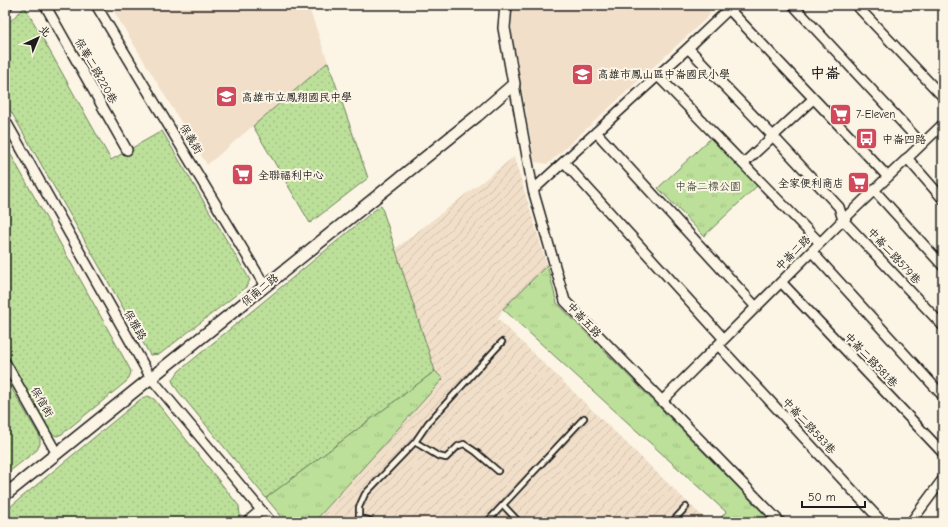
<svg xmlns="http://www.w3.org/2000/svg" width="948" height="527" font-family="'Comic Neue','LXGW WenKai TC',sans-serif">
<defs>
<pattern id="industrial-furrows" width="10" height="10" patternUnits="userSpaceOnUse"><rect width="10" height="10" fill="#f1dfc9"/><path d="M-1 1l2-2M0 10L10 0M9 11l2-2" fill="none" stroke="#cebfac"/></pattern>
<pattern id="grass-dots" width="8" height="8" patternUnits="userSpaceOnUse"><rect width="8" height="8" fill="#bce09a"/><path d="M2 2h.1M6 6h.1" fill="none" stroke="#a1c084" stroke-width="1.8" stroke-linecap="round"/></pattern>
<pattern id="park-tufts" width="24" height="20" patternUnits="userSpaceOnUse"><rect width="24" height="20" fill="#bce09a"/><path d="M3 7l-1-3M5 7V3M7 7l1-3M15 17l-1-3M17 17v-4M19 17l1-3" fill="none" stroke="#a1c084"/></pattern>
</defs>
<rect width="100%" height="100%" fill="#fcf5e5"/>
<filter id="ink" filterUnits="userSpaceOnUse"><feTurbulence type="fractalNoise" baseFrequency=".025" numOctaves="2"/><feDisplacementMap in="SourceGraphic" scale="8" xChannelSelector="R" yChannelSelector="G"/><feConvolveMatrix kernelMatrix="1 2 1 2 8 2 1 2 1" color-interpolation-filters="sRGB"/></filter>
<g filter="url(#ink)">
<!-- built -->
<path fill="#f1dfc9" d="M110 5H308L328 62 207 165Z
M512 5H708L710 15 548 164 535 162 512 34Z"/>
<!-- industrial -->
<path fill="url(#industrial-furrows)" d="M514 157 547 265 503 309 498 319 708 522H314L443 380 435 371 395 249Z"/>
<!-- grass -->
<path fill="url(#grass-dots)" stroke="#6c7e5b" d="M25 7 111 160 162 131 250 280 246 287 160 354 150 355 5 101V26Z
M328 62 368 178 310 223 253 126Z
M5 144 131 371 130 375 127 381 62 434 57 436 52 434 49 430 5 352Z
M381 205 435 371 266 498 178 391 172 381 179 371Z
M5 377 40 437V444L37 450 5 475Z
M148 396 154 399 239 506 240 516 232 522H5V511L142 398Z"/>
<!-- park -->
<path fill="url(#park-tufts)" stroke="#6c7e5b" d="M713 136 759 184 704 236 658 188Z
M547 265 557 303 772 522H717L726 512 503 309Z
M435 371 443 379 314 522H286L266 498Z"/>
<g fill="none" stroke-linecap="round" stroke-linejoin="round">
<defs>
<path id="service" d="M415 442 438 456 446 458 458 446 464 444 476 452 498 471
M503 505 519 522
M359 519V507L365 494 415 442 428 423 502 342
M354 522C359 518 367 518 372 522
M487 522 584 418
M672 522 686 507"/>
<path id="minor" d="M45 5 127 150
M96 5 265 286
M725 5 888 177
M793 5 922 144
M856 5 943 97
M5 8 8 5
M688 48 772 135 839 207 843 220 943 326
M658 76 820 243
M514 84 533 190 565 301 780 522
M5 120 151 378 271 522
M596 132 756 307
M907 158 943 199
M564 162 724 339
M743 164 813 99
M533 190 688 48 729 9
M874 190 943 266
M812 252 943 396
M781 282 943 453
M718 345 882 522
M5 362 57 454
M662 401 843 220 943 124
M247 522 261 510
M911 522 943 479"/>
<path id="tertiary" d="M5 495 477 116 514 84 504 28 506 5"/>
</defs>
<!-- service casing -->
<use href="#service" stroke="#1c1c1c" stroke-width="8"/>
<!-- minor casing -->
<use href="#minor" stroke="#1c1c1c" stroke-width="12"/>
<!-- tertiary casing -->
<use href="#tertiary" stroke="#1c1c1c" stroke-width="14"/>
<!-- service -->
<use href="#service" stroke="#fcf5e5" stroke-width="4.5"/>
<!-- minor -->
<use href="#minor" stroke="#fcf5e5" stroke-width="9"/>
<!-- tertiary -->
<use href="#tertiary" stroke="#fcf5e5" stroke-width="11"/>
</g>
</g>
<!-- icons -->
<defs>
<symbol id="school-square" viewBox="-11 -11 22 22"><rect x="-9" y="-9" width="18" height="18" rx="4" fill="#d1495b" stroke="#fcf5e5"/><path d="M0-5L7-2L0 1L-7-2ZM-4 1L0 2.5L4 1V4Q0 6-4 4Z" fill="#fff"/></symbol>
<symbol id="supermarket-square" viewBox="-11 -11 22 22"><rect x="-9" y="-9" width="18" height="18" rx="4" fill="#d1495b" stroke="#fcf5e5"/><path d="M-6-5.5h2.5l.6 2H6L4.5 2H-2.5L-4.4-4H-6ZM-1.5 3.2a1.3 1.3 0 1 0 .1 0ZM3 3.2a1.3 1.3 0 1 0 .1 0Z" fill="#fff"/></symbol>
<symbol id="bus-square" viewBox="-11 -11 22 22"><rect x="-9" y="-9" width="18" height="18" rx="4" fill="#d1495b" stroke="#fcf5e5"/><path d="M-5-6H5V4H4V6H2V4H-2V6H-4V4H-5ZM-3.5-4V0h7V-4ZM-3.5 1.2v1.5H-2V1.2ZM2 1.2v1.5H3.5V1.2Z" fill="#fff"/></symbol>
</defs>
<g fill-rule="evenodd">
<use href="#school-square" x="570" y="62" width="25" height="25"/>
<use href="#school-square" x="214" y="84" width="25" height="25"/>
<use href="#supermarket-square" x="828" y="102" width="25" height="25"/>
<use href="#bus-square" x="854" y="126" width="25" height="25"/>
<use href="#supermarket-square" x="230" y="162" width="25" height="25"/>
<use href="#supermarket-square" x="846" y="170" width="25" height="25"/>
</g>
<g text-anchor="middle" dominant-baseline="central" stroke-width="4" stroke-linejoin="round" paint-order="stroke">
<!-- street labels -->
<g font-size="11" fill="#1c1c1c" stroke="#fcf5e5">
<text transform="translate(96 71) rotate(60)">保華二路220巷</text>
<text transform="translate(191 139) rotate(59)">保義街</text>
<text transform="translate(793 253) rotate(-45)">中崙二路</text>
<text transform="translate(894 256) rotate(47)">中崙二路579巷</text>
<text transform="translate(260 290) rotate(-39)">保南二路</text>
<text transform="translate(584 320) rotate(46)">中崙五路</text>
<text transform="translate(135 325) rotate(60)">保雅路</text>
<text transform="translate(871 360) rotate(46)">中崙二路581巷</text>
<text transform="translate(42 402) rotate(60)">保信街</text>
<text transform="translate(809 426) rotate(47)">中崙二路583巷</text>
</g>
<!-- poi labels -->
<g font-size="11" fill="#1c1c1c" stroke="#fcf5e5" text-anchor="start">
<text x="598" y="74">高雄市鳳山區中崙國民小學</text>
<text x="242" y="97">高雄市立鳳翔國民中學</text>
<text x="856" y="114">7-Eleven</text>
<text x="882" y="139">中崙四路</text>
<text x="258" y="175">全聯福利中心</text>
<text x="844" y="183" text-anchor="end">全家便利商店</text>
</g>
<!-- park labels -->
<g font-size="11" fill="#4c5742" stroke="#fcf5e5">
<text x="708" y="186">中崙二標公園</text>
</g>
<!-- district labels -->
<g font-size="15" font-weight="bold" fill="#1c1c1c" stroke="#fcf5e5">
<text x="825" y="73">中崙</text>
</g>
</g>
<!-- margin -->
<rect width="948" height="527" fill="none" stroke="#fcf5e5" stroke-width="20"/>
<rect x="10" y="10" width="928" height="507" fill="none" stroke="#1c1c1c" stroke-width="1.5" filter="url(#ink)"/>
<!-- north arrow -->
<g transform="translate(38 38) rotate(44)" stroke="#fcf5e5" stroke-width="3" paint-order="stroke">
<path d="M0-3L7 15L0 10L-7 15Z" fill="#1c1c1c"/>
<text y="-6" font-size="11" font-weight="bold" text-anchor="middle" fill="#1c1c1c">北</text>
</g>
<!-- scale -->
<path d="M802 501v6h63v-6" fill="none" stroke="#1c1c1c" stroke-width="2"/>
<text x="808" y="501" font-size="12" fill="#1c1c1c" stroke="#fcf5e5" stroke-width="3" paint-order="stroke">50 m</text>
</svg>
